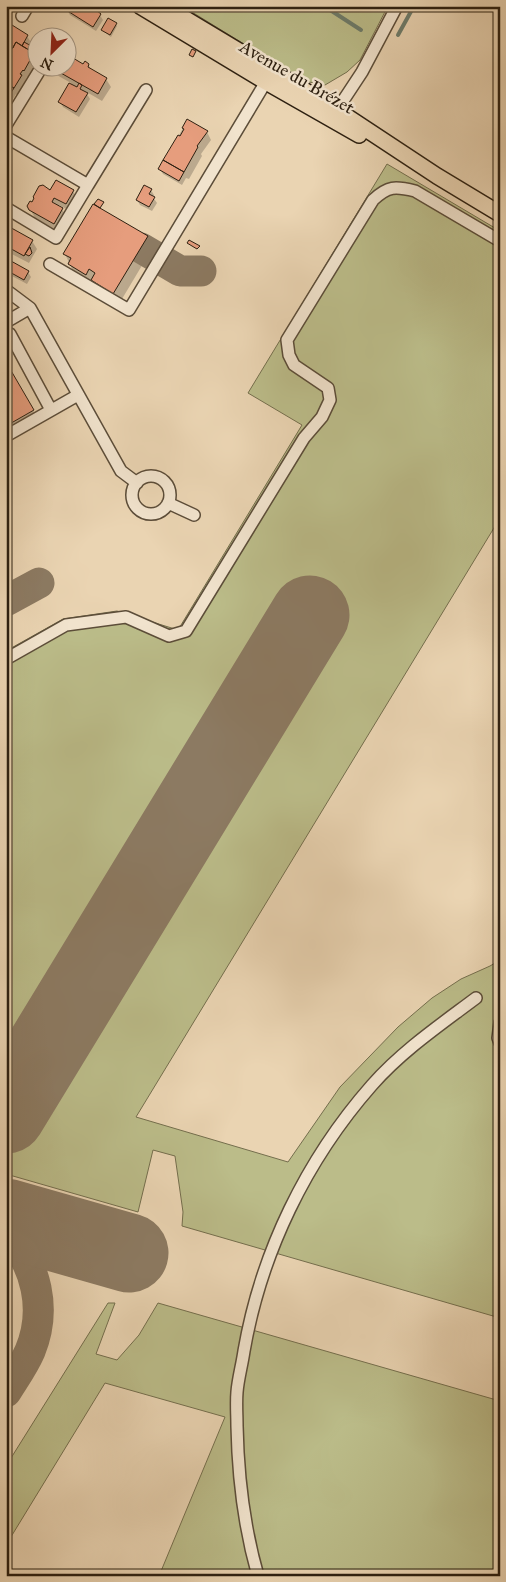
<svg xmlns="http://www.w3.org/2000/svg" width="506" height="1582" font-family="'IM FELL Great Primer',serif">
<rect width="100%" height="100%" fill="#ead4b2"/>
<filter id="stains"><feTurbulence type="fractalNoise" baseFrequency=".004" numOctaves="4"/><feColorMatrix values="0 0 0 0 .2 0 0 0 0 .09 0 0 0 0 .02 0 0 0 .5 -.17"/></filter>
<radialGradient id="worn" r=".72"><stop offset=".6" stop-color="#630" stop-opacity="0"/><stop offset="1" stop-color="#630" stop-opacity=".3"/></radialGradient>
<!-- green -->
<path fill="#bbbc89" stroke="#746e4d" d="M190 6H388L360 60 347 72 325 85 304 81 187 9Z
M387 164 500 231V518L136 1117 288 1162 340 1087 398 1027 432 998 461 979 490 966 500 960V1318L182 1226 183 1212 175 1156 153 1150 138 1212 6 1174V651L63 619 117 611 178 630 302 425 248 393Z
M108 1303H115L96 1354 117 1360 139 1335 158 1303 500 1401V1576H159L225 1417 105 1383 6 1545V1466Z"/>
<!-- shadow -->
<path fill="#0003" d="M96 9 103 20 96 31 70 15 67 10Z
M116 24 117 26 111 37 102 30Z
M27 36 30 41 28 46 37 52 35 56 38 63 29 78 27 77 18 96 16 94 11 102 6 99V62L13 51 6 47V37Z
M68 57 83 66 88 65 92 71 106 79 111 87 102 101 85 91 90 99 79 117 63 107 60 102 71 83 55 74 52 68H68Z
M187 121 207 132 211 140 201 154 202 156 189 179 186 178 182 185 163 174 160 169Z
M151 190 154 195 153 197 157 203 152 211 140 205 137 200Z
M51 191H73L77 199 70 211 59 205 58 207 62 209 66 217 58 231 35 218 30 209Z
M97 203 100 209 147 237 153 247 119 304 98 291 93 282 92 285 75 275 65 254 98 208Z
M6 226 32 241 37 249 29 263 6 251Z
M6 259 11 264 28 272 31 277 27 284 10 275 8 271 6 272Z
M6 364 39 421 6 440Z"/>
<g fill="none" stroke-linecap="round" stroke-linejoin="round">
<!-- stream -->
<path stroke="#6d7c6b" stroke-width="4" d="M324 6 361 30
M398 35 414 6"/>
<!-- taxiway -->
<path stroke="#8c7a62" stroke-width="31" d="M141 248 180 271H201
M6 601 39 583
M6 1233C37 1264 47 1310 30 1351 24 1365 14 1379 6 1392"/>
<!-- runway -->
<path stroke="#8c7a62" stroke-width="79" d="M6 1114 310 615
M6 1218 129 1253"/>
</g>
<!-- building -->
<path fill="#e69d7d" stroke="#2d2011" d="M68 6H93L97 9 96 10 101 14 93 27 66 10Z
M108 18 117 23 110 35 101 30Z
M12 25 28 35 22 46 16 42 13 48 6 45V35Z
M16 42 34 53 24 71 23 70 20 74 22 75 14 88 6 84V59Z
M24 42 37 49 34 53 22 46Z
M192 49 196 51 193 57 189 55Z
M68 55 83 64 85 61 89 64 88 67 107 78 98 94 52 68H68Z
M69 83 77 87 79 83 82 85 80 89 88 93 76 112 58 102Z
M6 84 14 88 8 97 6 96Z
M187 119 208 131 197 146 198 147 184 172 163 160 178 135 180 136 184 129 182 128Z
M163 160 184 172 179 181 158 169Z
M56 180 74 190 66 204 54 198 52 202 63 208 54 224 29 210 27 206 30 201 32 202 34 198 33 197 39 186 43 185 50 190Z
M144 185 152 189 149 194 155 197 149 207 136 200Z
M98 199 104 202 100 208 94 204Z
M93 204 148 236 113 294 91 280 95 273 89 269 86 275 68 264 71 258 63 254Z
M6 225 33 240 24 256 6 246Z
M189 240 200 246 197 249 187 243Z
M30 247 32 253 29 256 25 254Z
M11 261 29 271 24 280 6 270Z
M6 362 34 410 6 426Z"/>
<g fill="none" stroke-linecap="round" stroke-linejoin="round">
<defs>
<path id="minor" d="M22 16 28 6
M333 116 362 72 397 6
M6 125 41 68
M6 137 88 185 56 238 6 208
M88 185 146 90
M50 264 129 310 270 75
M6 290 30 308 121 471 137 483
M6 322 30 308
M10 334 51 410
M6 436 78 395
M132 495a19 19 0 1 1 38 0a19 19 0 1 1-38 0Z
M168 503 194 515
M6 659 66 625 126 617 169 636 186 631 304 438 322 417 330 400 328 388 294 365 289 355 287 340 373 200C388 186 395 186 415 191L500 241
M500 1023 498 1038 500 1043
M258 1576C244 1527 238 1477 237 1426 237 1415 236 1403 237 1392 238 1379 242 1365 244 1351 261 1253 306 1160 372 1085 402 1051 440 1025 476 998"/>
<path id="major" d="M140 6 266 82 359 135
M164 6 337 110 437 176 500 214"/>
</defs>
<!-- minor casing -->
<use href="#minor" stroke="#5c4d39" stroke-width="14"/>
<!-- major casing -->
<use href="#major" stroke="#2d2011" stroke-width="18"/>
<!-- minor -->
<use href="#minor" stroke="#f1e3cd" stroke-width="11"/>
<!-- major -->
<use href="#major" stroke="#ead4b2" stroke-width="15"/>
</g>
<g text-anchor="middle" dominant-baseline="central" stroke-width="5" stroke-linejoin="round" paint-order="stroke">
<!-- street labels -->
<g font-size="18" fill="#2d2011" stroke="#f1e3cd">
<text transform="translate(297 77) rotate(30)">Avenue du Brézet</text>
</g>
</g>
<!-- margin -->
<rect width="506" height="1582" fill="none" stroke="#ead4b2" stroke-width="25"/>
<rect x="8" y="8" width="491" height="1567" fill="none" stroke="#2d2011" stroke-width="2.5"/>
<rect x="12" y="12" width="481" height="1557" fill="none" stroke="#2d2011"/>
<!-- north arrow -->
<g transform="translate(52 52) rotate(204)"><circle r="24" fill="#f1e3cd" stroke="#a39582"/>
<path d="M0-4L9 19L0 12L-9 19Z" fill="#8f2418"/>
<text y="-8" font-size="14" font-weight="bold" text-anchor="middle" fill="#2d2011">N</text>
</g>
<rect width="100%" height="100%" filter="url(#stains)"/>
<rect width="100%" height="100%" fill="url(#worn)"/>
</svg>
